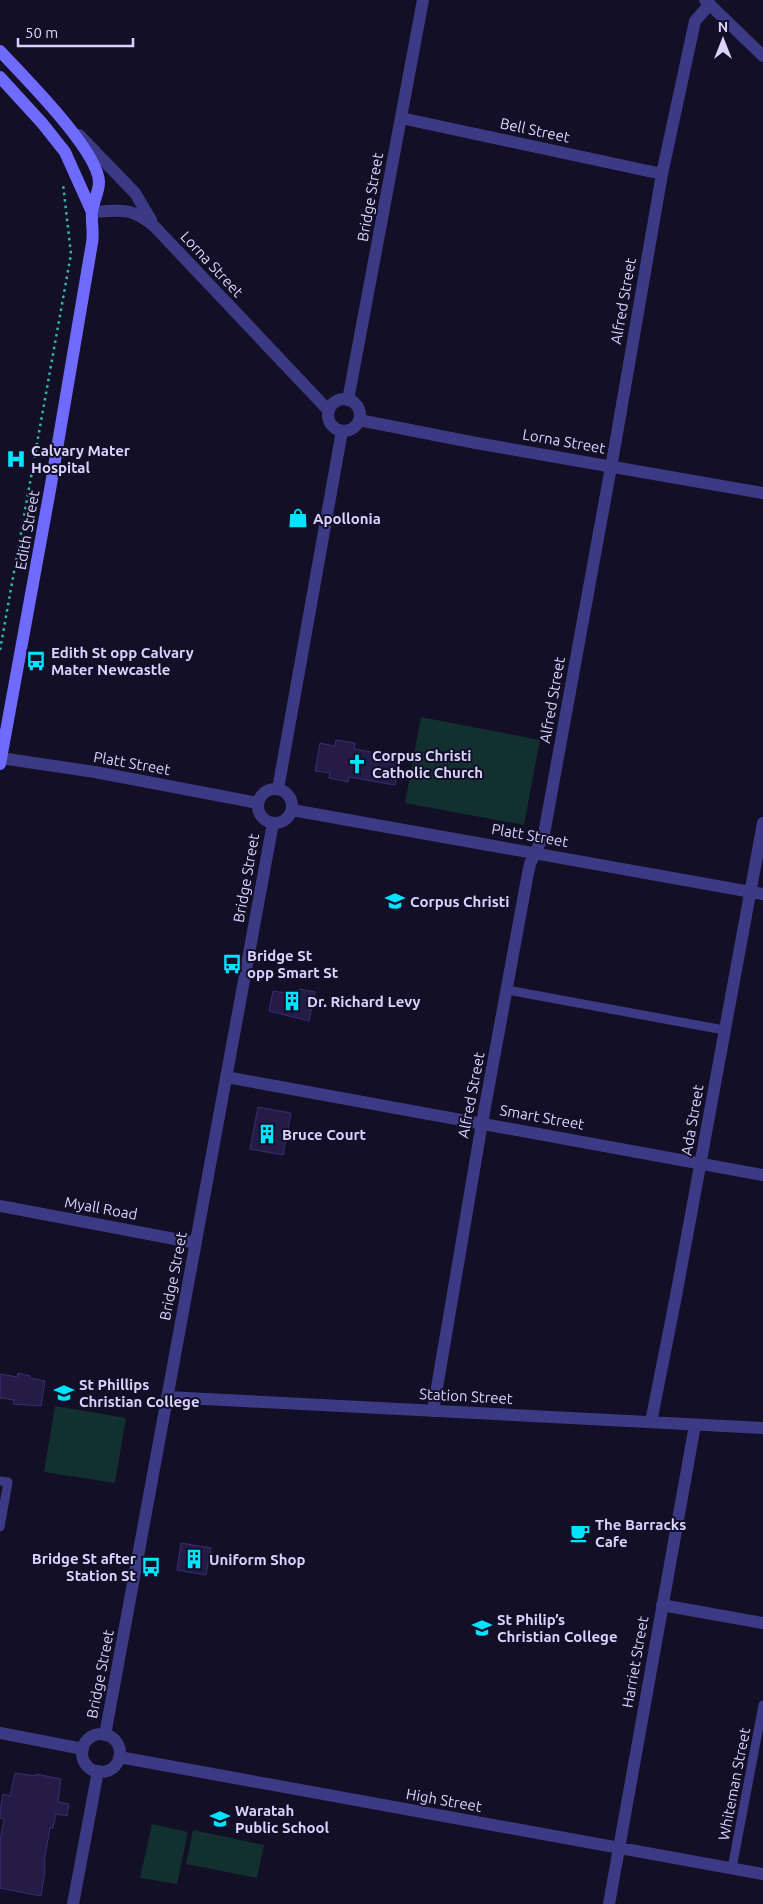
<svg xmlns="http://www.w3.org/2000/svg" width="763" height="1904" font-family="Ubuntu,sans-serif">
<rect width="100%" height="100%" fill="#130f26"/>
<!-- green -->
<path fill="#12302f" d="M421 717 540 740 524 825 405 803Z
M55 1406 126 1418 115 1483 44 1472Z
M152 1824 188 1832 177 1884 140 1878Z
M193 1830 264 1845 257 1878 186 1864Z"/>
<!-- building -->
<path fill="#241b47" stroke="#3b2d73" d="M336 740 355 743 354 749 400 757 395 785 349 777 348 782 329 778 330 773 315 771 320 743 335 746Z
M299 989 315 992 309 1021 269 1011 273 991 298 995Z
M258 1107 291 1113 283 1155 250 1149Z
M18 1373 30 1376V1378L45 1381 41 1406 13 1404 14 1400 0 1398V1374L17 1377Z
M181 1543 211 1548 206 1575 177 1570Z
M15 1773 36 1776V1774L61 1779 58 1802 69 1804 67 1816 56 1814 53 1828H50L44 1862 45 1864 44 1871H45L41 1896 0 1888V1840L4 1819 0 1818V1811L3 1794 10 1796Z"/>
<g fill="none" stroke-linecap="round" stroke-linejoin="round">
<!-- path -->
<path stroke="#2fb8b0" stroke-width="2.5" stroke-dasharray="2.5 4" stroke-linecap="butt" d="M0 650 71 254 63 184"/>
<!-- lane -->
<path stroke="#3d3a85" stroke-width="9" d="M507 990 724 1030
M0 1481 8 1482 0 1527
M732 1868 763 1705"/>
<!-- street -->
<path stroke="#3d3a85" stroke-width="12" d="M705 0 763 56
M401 118 662 174
M79 135 135 193 151 220
M92 212C121 210 132 207 155 227L329 411
M328 415a16 16 0 1 1 32 0a16 16 0 1 1-32 0Z
M348 400 423 0
M359 420 476 443 763 493
M0 758 95 772 258 803
M258 806a17 17 0 1 1 34 0a17 17 0 1 1-34 0Z
M278 789 342 431
M292 810 763 894
M226 1077 763 1175
M0 1206 196 1243
M167 1397 763 1428
M433 1411 482 1123 528 873 530 864 544 834 615 445 662 174 695 21 710 4
M651 1422 676 1296 763 823
M662 1605 763 1623
M0 1733 83 1749
M82 1753a19 19 0 1 1 38 0a19 19 0 1 1-38 0Z
M105 1735 273 823
M119 1757 763 1874
M73 1904 98 1771
M609 1904 695 1425"/>
<!-- secondary -->
<path stroke="#6f6bff" stroke-width="12" d="M0 51C23 76 98 150 99 182 99 192 93 202 92 212 91 222 94 232 92 243L50 490 0 764
M0 77 42 123 65 152 92 212"/>
</g>
<!-- icons -->
<defs>
<symbol id="hospital-bare" viewBox="-9 -9 18 18"><path d="M-5-5h3v3.5h4V-5h3V5h-3V1.5h-4V5h-3Z" fill="#00e5ff" stroke="#130f26" stroke-width="2.5" paint-order="stroke"/></symbol>
<symbol id="shop-bare" viewBox="-9 -9 18 18"><path d="M-5-2.5h2.3a2.7 3.5 0 0 1 5.4 0H5L5.5 6h-11ZM-1.5-2.5h3a1.5 2.3 0 0 0-3 0Z" fill="#00e5ff" stroke="#130f26" stroke-width="2.5" paint-order="stroke"/></symbol>
<symbol id="bus-bare" viewBox="-9 -9 18 18"><path d="M-5-6H5V4H4V6H2V4H-2V6H-4V4H-5ZM-3.5-4V0h7V-4ZM-3.5 1.2v1.5H-2V1.2ZM2 1.2v1.5H3.5V1.2Z" fill="#00e5ff" stroke="#130f26" stroke-width="2.5" paint-order="stroke"/></symbol>
<symbol id="church-bare" viewBox="-9 -9 18 18"><path d="M-1.2-6h2.4v3.5h3.3v2.4h-3.3V6h-2.4V-.1h-3.3v-2.4h3.3Z" fill="#00e5ff" stroke="#130f26" stroke-width="2.5" paint-order="stroke"/></symbol>
<symbol id="school-bare" viewBox="-9 -9 18 18"><path d="M0-5L7-2L0 1L-7-2ZM-4 1L0 2.5L4 1V4Q0 6-4 4Z" fill="#00e5ff" stroke="#130f26" stroke-width="2.5" paint-order="stroke"/></symbol>
<symbol id="building-bare" viewBox="-9 -9 18 18"><path d="M-4-6H4V6H1V3H-1V6H-4ZM-2.5-4.3h1.7v1.8h-1.7ZM.8-4.3h1.7v1.8H.8ZM-2.5-1h1.7V.8h-1.7ZM.8-1h1.7V.8H.8Z" fill="#00e5ff" stroke="#130f26" stroke-width="2.5" paint-order="stroke"/></symbol>
<symbol id="cafe-bare" viewBox="-9 -9 18 18"><path d="M-5.5-4.5H6V0H3Q3 3.5 0 3.5H-2.5Q-5.5 3.5-5.5 0ZM3-3.2v2h1.7v-2ZM-6 4.5H4V6H-6Z" fill="#00e5ff" stroke="#130f26" stroke-width="2.5" paint-order="stroke"/></symbol>
</defs>
<g fill-rule="evenodd">
<use href="#hospital-bare" x="2" y="445" width="28" height="28"/>
<use href="#shop-bare" x="284" y="504" width="28" height="28"/>
<use href="#bus-bare" x="22" y="647" width="28" height="28"/>
<use href="#church-bare" x="343" y="750" width="28" height="28"/>
<use href="#school-bare" x="381" y="887" width="28" height="28"/>
<use href="#bus-bare" x="218" y="950" width="28" height="28"/>
<use href="#building-bare" x="278" y="987" width="28" height="28"/>
<use href="#building-bare" x="253" y="1120" width="28" height="28"/>
<use href="#school-bare" x="50" y="1379" width="28" height="28"/>
<use href="#cafe-bare" x="566" y="1519" width="28" height="28"/>
<use href="#building-bare" x="180" y="1545" width="28" height="28"/>
<use href="#bus-bare" x="137" y="1553" width="28" height="28"/>
<use href="#school-bare" x="468" y="1614" width="28" height="28"/>
<use href="#school-bare" x="206" y="1805" width="28" height="28"/>
</g>
<g text-anchor="middle" dominant-baseline="central" stroke-width="4" stroke-linejoin="round" paint-order="stroke">
<!-- street labels -->
<g font-size="15" fill="#d9d4ff" stroke="#130f26">
<text transform="translate(535 130) rotate(12)">Bell Street</text>
<text transform="translate(370 197) rotate(-80)">Bridge Street</text>
<text transform="translate(212 264) rotate(47)">Lorna Street</text>
<text transform="translate(623 301) rotate(-80)">Alfred Street</text>
<text transform="translate(564 441) rotate(10)">Lorna Street</text>
<text transform="translate(27 530) rotate(-80)">Edith Street</text>
<text transform="translate(552 700) rotate(-80)">Alfred Street</text>
<text transform="translate(132 763) rotate(10)">Platt Street</text>
<text transform="translate(530 835) rotate(10)">Platt Street</text>
<text transform="translate(246 878) rotate(-80)">Bridge Street</text>
<text transform="translate(471 1095) rotate(-79)">Alfred Street</text>
<text transform="translate(542 1117) rotate(10)">Smart Street</text>
<text transform="translate(692 1120) rotate(-80)">Ada Street</text>
<text transform="translate(101 1208) rotate(10)">Myall Road</text>
<text transform="translate(173 1276) rotate(-79)">Bridge Street</text>
<text transform="translate(466 1396) rotate(3)">Station Street</text>
<text transform="translate(635 1662) rotate(-80)">Harriet Street</text>
<text transform="translate(100 1674) rotate(-79)">Bridge Street</text>
<text transform="translate(734 1784) rotate(-79)">Whiteman Street</text>
<text transform="translate(444 1800) rotate(10)">High Street</text>
</g>
<!-- poi labels -->
<g font-size="15" font-weight="bold" fill="#d9d4ff" stroke="#130f26" text-anchor="start">
<text x="31" y="450">Calvary Mater<tspan x="31" dy="17">Hospital</tspan></text>
<text x="313" y="518">Apollonia</text>
<text x="51" y="652">Edith St opp Calvary<tspan x="51" dy="17">Mater Newcastle</tspan></text>
<text x="372" y="755">Corpus Christi<tspan x="372" dy="17">Catholic Church</tspan></text>
<text x="410" y="901">Corpus Christi</text>
<text x="247" y="955">Bridge St<tspan x="247" dy="17">opp Smart St</tspan></text>
<text x="307" y="1001">Dr. Richard Levy</text>
<text x="282" y="1134">Bruce Court</text>
<text x="79" y="1384">St Phillips<tspan x="79" dy="17">Christian College</tspan></text>
<text x="595" y="1524">The Barracks<tspan x="595" dy="17">Cafe</tspan></text>
<text x="136" y="1558" text-anchor="end">Bridge St after<tspan x="136" dy="17">Station St</tspan></text>
<text x="209" y="1559">Uniform Shop</text>
<text x="497" y="1619">St Philip’s<tspan x="497" dy="17">Christian College</tspan></text>
<text x="235" y="1810">Waratah<tspan x="235" dy="17">Public School</tspan></text>
</g>
</g>
<!-- north arrow -->
<g transform="translate(723 40)" stroke="#130f26" stroke-width="4" paint-order="stroke">
<path d="M0-4L9 19L0 12L-9 19Z" fill="#d9d4ff"/>
<text y="-8" font-size="14" font-weight="bold" text-anchor="middle" fill="#d9d4ff">N</text>
</g>
<!-- scale -->
<path d="M18 38v8h115v-8" fill="none" stroke="#d9d4ff" stroke-width="2.5"/>
<text x="25" y="38" font-size="15" fill="#d9d4ff" stroke="#130f26" stroke-width="4" paint-order="stroke">50 m</text>
</svg>
